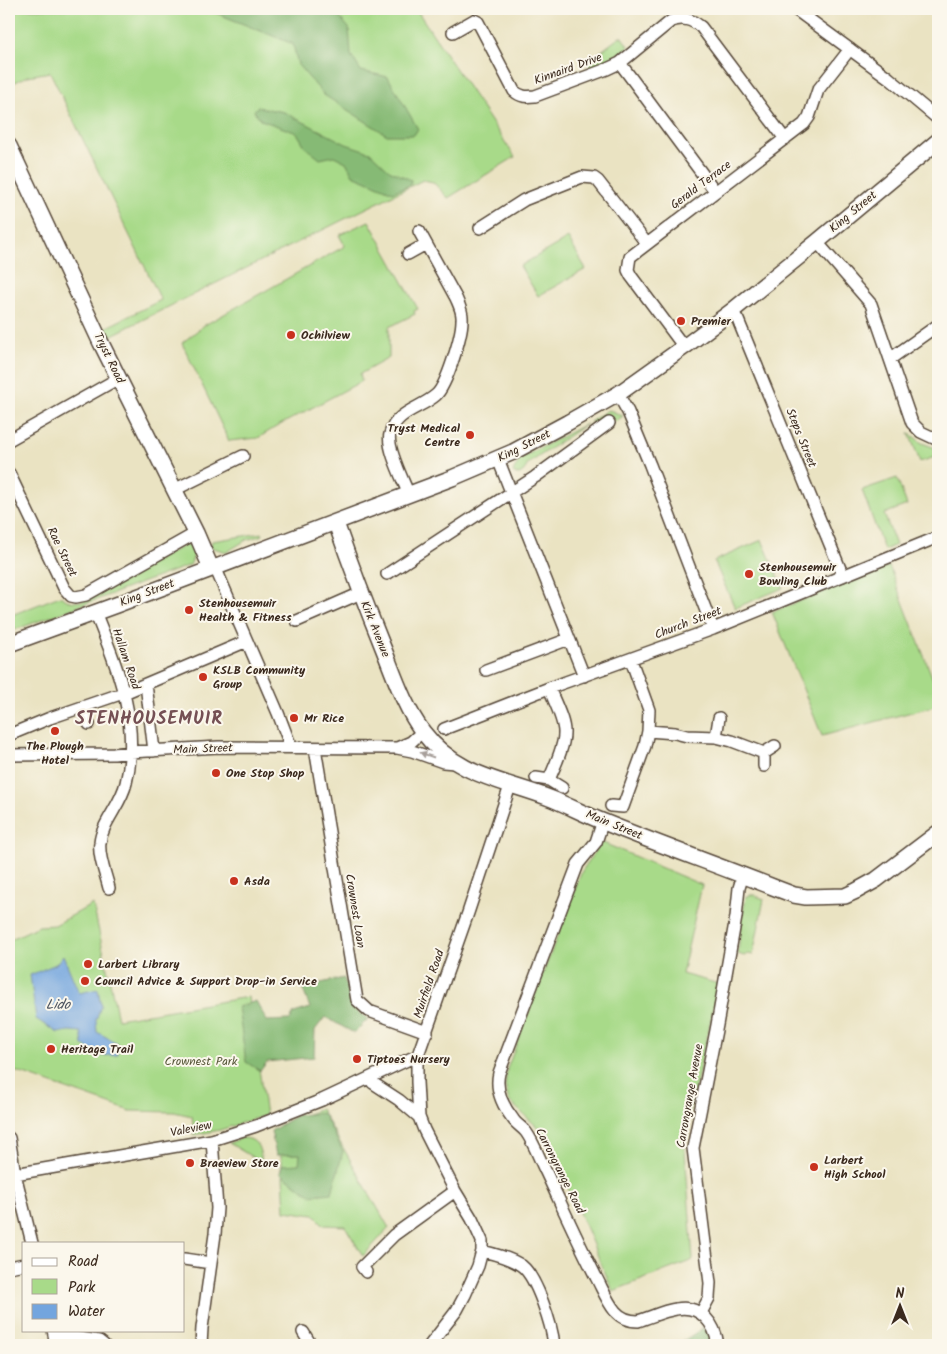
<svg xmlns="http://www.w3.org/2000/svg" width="947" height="1354" font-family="Kalam,sans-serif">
<rect width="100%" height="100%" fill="#fbf7ec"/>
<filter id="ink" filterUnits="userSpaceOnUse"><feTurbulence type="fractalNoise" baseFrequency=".02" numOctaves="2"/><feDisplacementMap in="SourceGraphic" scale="10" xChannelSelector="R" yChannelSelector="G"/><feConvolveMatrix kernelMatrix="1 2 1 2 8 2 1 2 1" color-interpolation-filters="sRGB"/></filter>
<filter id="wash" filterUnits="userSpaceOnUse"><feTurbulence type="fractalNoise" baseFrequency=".0096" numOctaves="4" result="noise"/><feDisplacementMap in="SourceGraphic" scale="20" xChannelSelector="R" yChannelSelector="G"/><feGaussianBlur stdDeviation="1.12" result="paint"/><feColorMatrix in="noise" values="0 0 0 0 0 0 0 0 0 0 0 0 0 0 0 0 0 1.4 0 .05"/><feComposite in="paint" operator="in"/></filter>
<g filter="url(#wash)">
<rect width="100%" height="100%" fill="#eae3c2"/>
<!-- green -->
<path fill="#a8da89" stroke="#728254" d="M9 9H416L515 157 448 198 433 182 423 180 110 336 105 328 161 300 50 72 28 76 9 85Z
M621 36 629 47 598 67 589 66 587 62Z
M369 221 418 309 414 311 415 314 389 327V358L360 374 362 381 276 427 258 438 229 441 182 343 203 326 345 246 339 235Z
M568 238 586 269 538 296 520 266Z
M608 410 612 411 623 416 615 422 609 414 596 424 590 422Z
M586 424 528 464C525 470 521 476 514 474L513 472 521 458Z
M909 433 922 443 938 449V456L920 462Z
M897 478 907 505 884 514 896 545 884 550 862 490Z
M262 533 263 535 246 540 227 552 210 547 212 541Z
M762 540 783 588 735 608 714 561Z
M187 544 193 547C195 554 193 559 190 565L9 632V616L60 596C78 610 96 595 113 586V584Z
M889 566 938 692V705L822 736 772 612Z
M601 842 702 885 682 974 719 984 684 1137 693 1260 613 1291 545 1134 509 1101 505 1086 507 1069 582 871Z
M750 895H754L764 899 753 955 748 954 744 956 738 954 741 922 746 897Z
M93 904 118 1019 248 997 266 1115 220 1130 194 1135 192 1116 174 1112 130 1111 18 1072H9V940L39 926 55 925Z
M321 1109 389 1228 363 1256 345 1226 324 1225 314 1215 285 1211 282 1160 274 1137 276 1129 281 1124Z
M242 1138C259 1138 260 1150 262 1163L229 1143Z
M938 1207V1345H935Z"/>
<!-- forest -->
<path fill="#86ba75" stroke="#60724a" d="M206 9H332L349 28 351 55 361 71 388 77 418 129 414 135H387L324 95 298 65 293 44Z
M257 107 284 112 346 144 370 152 389 170 411 180 410 185 393 192 353 175 346 162 334 156 320 159 306 148 297 133 261 120 254 111Z
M344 978 352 1007 368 1019 354 1033 325 1017 315 1030 314 1057 267 1062 260 1071 246 1062 238 1007 256 1001 267 1021 290 1020 294 1013 310 1008 302 987Z
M323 1113 343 1151 332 1193 311 1195 280 1173 282 1165 299 1164 300 1154 276 1155 271 1131 297 1115Z
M703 1328 711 1336 712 1345H684L683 1341Z"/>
<!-- water -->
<path fill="#73a5de" stroke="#57687e" d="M63 955 79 993 98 989 101 1006 96 1020 97 1032 117 1043V1055L99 1056 83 1045 81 1032 69 1031 58 1033 36 1019 30 975 56 964Z"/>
</g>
<g filter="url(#ink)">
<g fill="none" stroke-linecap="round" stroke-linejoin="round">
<defs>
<path id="street" d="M795 9 889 78 938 119
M453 32 474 20 478 22 514 91C521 97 526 97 535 96L607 69 620 63 671 21C683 17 691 19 701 27L785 139
M620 63 715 191
M480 228 524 200 582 177 594 178 598 181 647 244
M817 242 871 304 912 423 921 432 938 440
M408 254 426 244
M732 311 738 320 843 576
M684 347 631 276 628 270 630 257 804 124 809 117 818 90 850 49
M890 359 938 325
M618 394 628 412 650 465 713 629
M9 440 119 378
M498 459 584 676
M9 473 64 588 71 596 76 597 86 595 196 533
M174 490 243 456
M409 495C404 482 386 447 390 434 396 411 420 409 436 395 447 385 462 335 462 320 463 312 459 305 456 298L419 231
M215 567 278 713 291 747
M387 574 535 477 609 423
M95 612C117 667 141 723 126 783 121 805 102 822 100 843 98 856 106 875 109 888
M297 621 361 593
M486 670 569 639
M146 684 154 751
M83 707 89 724
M444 729 549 688 713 629 938 537
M648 731 675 733 687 736 716 737 732 741 764 753 775 746
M9 735 50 718 129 691 247 641
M716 737 719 718
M315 748 357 1000 369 1011 427 1032
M397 748 412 751 443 762 455 763
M764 753V766
M9 755 114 754 130 752 219 747 397 748 411 742 423 731
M536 778 549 780C554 767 564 748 564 734 565 721 554 701 549 688
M549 780 562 788
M611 806 623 807 645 746 648 731 649 710 631 660
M603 821 596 842 578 864 499 1073C495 1090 502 1105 513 1119 516 1124 522 1127 526 1132 534 1143 539 1158 545 1170 562 1206 578 1242 596 1277 602 1288 607 1301 615 1311 621 1318 629 1321 638 1321 651 1317 663 1311 676 1309 701 1304 715 1324 718 1345
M369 1078 373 1083 399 1100 419 1117
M9 1138 15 1174 32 1243
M9 1175 212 1140 256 1126 322 1100 418 1055
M482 1251C495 1254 511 1258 522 1266 537 1278 552 1326 554 1345
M184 1259 211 1263
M9 1267 24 1264
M366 1272 362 1267 394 1235 455 1191
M701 1313 709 1298 710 1283 693 1148 717 1025 736 917 739 888 743 875
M53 1330 56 1345
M303 1332 311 1345
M54 1334 99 1341 104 1345
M201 1345 202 1328 215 1234 217 1208 212 1140
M430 1345 457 1310 465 1295 478 1266 482 1251V1241L472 1219 455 1191 424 1130 419 1117 417 1082V1065L418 1055 468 913 510 786"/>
<path id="secondary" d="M9 146 101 343 196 533 211 568
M336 523C351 566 367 608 384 650 395 678 405 708 423 732 457 777 504 780 552 799 569 806 586 815 604 822 660 845 717 865 773 887L794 895 806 897 845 896 856 891 876 880 938 833
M9 644 116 605 452 478 513 452 567 423 618 394 684 347 732 311 817 242 938 141"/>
</defs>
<!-- street casing -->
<use href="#street" stroke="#554637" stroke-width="14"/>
<!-- secondary casing -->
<use href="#secondary" stroke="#554637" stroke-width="18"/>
<!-- street -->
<use href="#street" stroke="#fff" stroke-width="11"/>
<!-- secondary -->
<use href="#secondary" stroke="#fff" stroke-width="15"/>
</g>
<!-- one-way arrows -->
<defs><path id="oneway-solid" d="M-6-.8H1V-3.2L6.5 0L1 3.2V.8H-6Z" transform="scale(1.25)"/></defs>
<use fill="#a79f9a" href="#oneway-solid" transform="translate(427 755) rotate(-161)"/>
</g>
<!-- markers -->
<g fill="#c8321e" stroke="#fbf7ec" stroke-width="2">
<circle cx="681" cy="321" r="5"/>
<circle cx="291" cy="335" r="5"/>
<circle cx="470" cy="435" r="5"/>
<circle cx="749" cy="574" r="5"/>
<circle cx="189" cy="610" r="5"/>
<circle cx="203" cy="677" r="5"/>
<circle cx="294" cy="718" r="5"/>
<circle cx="55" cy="731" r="5"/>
<circle cx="216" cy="773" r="5"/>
<circle cx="234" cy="881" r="5"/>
<circle cx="88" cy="964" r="5"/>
<circle cx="85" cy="981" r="5"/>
<circle cx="51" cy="1049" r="5"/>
<circle cx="357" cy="1059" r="5"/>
<circle cx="190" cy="1163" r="5"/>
<circle cx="814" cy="1167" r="5"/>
</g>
<g text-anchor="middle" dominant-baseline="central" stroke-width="4" stroke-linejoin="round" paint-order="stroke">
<!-- street labels -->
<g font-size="12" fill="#3b2a1e" stroke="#fbf7ec">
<text transform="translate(568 69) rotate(-20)">Kinnaird Drive</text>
<text transform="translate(701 185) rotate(-37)">Gerald Terrace</text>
<text transform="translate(853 212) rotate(-40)">King Street</text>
<text transform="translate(109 358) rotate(64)">Tryst Road</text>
<text transform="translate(801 438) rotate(68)">Steps Street</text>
<text transform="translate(524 446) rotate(-27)">King Street</text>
<text transform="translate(62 552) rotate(64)">Rae Street</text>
<text transform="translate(147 593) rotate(-21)">King Street</text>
<text transform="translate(688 623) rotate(-21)">Church Street</text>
<text transform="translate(375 629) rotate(68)">Kirk Avenue</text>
<text transform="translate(126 659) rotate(71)">Hallam Road</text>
<text transform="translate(203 749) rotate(-2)">Main Street</text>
<text transform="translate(614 825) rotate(22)">Main Street</text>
<text transform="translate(355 911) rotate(81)">Crownest Loan</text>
<text transform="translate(429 984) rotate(-71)">Muirfield Road</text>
<text transform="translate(690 1096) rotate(-80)">Carrongrange Avenue</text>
<text transform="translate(191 1129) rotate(-11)">Valeview</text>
<text transform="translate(560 1171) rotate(63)">Carrongrange Road</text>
</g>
<!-- poi labels -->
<g font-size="12" font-weight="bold" fill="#3b2a1e" stroke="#fbf7ec" text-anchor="start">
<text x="691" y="321">Premier</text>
<text x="301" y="335">Ochilview</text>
<text x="460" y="428" text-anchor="end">Tryst Medical<tspan x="460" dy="14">Centre</tspan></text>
<text x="759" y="567">Stenhousemuir<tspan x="759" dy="14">Bowling Club</tspan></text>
<text x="199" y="603">Stenhousemuir<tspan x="199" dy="14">Health &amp; Fitness</tspan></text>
<text x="213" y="670">KSLB Community<tspan x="213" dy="14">Group</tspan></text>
<text x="304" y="718">Mr Rice</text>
<text x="55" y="746" text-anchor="middle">The Plough<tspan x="55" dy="14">Hotel</tspan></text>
<text x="226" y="773">One Stop Shop</text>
<text x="244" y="881">Asda</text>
<text x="98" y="964">Larbert Library</text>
<text x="95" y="981">Council Advice &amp; Support Drop-in Service</text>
<text x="61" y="1049">Heritage Trail</text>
<text x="367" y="1059">Tiptoes Nursery</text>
<text x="824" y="1160">Larbert<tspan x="824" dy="14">High School</tspan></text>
<text x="200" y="1163">Braeview Store</text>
</g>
<!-- park labels -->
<g font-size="12" fill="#565639" stroke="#fbf7ec">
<text x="201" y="1061">Crownest Park</text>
</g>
<!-- water labels -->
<g font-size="14" font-style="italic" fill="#4f5561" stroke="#fbf7ec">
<text x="58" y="1005">Lido</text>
</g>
<!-- district labels -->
<g font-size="18" font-weight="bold" letter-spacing="1" fill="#755054" stroke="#fbf7ec">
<text x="149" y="719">STENHOUSEMUIR</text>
</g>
</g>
<!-- margin -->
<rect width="947" height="1354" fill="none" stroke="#fbf7ec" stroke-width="30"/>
<!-- legend -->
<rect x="22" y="1242" width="162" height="90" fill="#fbf7ec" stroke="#aea59a"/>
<rect x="32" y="1258" width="25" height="8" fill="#ffffff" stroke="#aea59a"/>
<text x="68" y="1266" font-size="15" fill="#3b2a1e">Road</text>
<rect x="32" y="1279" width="25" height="15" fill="#a8da89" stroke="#aea59a"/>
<text x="68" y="1292" font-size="15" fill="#3b2a1e">Park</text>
<rect x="32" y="1304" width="25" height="15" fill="#73a5de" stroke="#aea59a"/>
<text x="68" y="1316" font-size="15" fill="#3b2a1e">Water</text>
<!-- north arrow -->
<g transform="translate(900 1306)" stroke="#fbf7ec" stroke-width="4" paint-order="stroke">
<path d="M0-4L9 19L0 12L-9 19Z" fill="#3b2a1e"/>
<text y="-8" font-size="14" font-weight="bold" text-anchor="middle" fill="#3b2a1e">N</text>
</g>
</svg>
